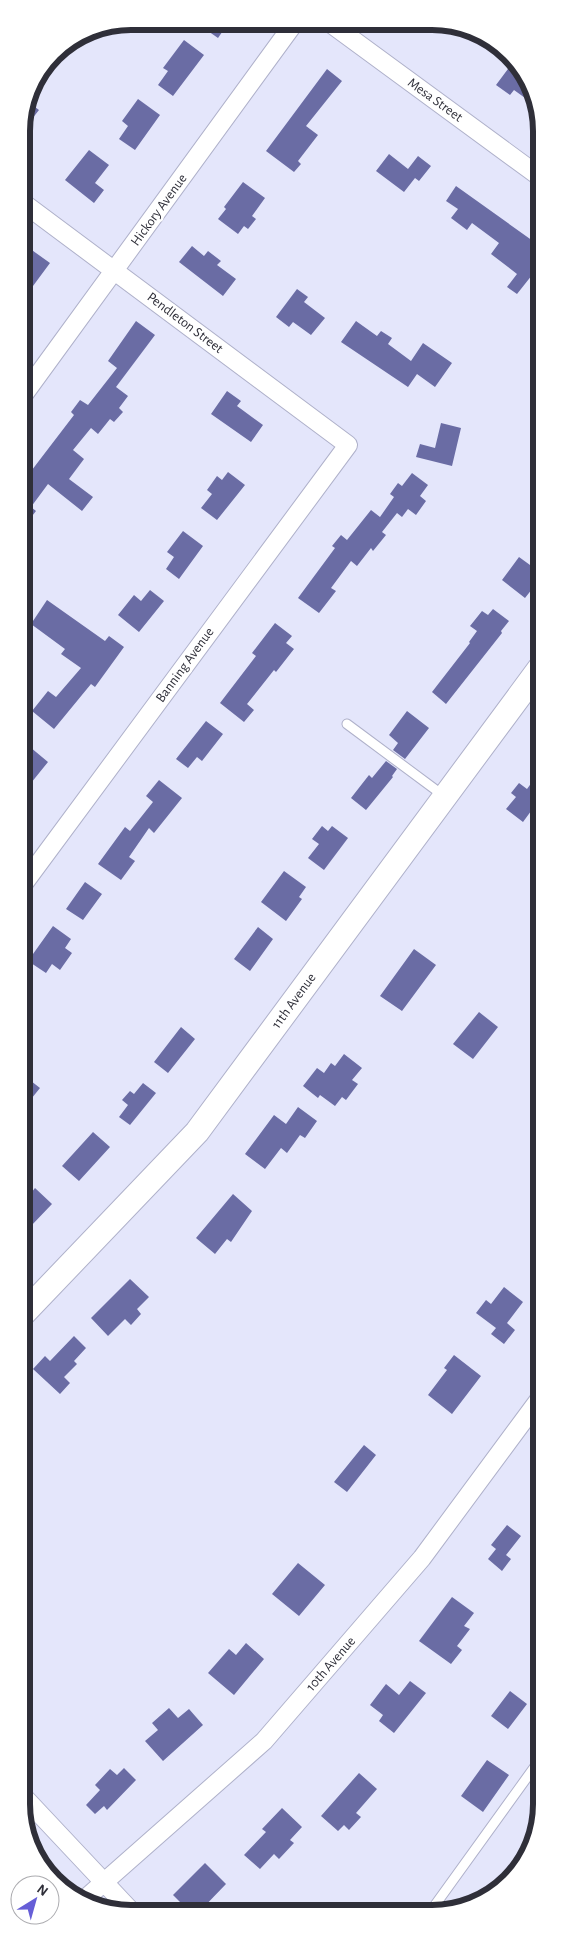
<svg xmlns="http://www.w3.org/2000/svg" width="563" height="1935" font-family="'Alegreya Sans',sans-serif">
<rect width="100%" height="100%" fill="#e4e6fb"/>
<!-- building -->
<path fill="#6a6ca4" d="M195 22H229L218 38Z
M184 40 204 55 173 96 158 85 168 71 163 68Z
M514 61 527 85 539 108 514 90 510 95 496 85Z
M327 69 342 81 306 126 318 135 298 161 301 164 294 172 266 151Z
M138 99 160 115 135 150 119 139 128 126 122 121Z
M27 101 39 110 21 133V124Z
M89 150 109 165 95 183 104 190 94 203 65 180Z
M389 154 408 169 418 156 431 166 419 181 415 178 404 192 376 171Z
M243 182 265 198 252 216 256 219 248 229 244 226 238 234 218 219 226 209 224 207Z
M456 186 540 246V265L517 294 507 287 517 274 491 254 499 243 472 223 467 230 451 218 458 209 446 201Z
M22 243 50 263 33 286 22 277Z
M192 246 204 256 208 251 221 261 217 265 236 279 223 296 179 262Z
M297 289 308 297 304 302 325 318 311 335 293 322 289 327 276 317Z
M136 321 155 335 116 387 128 396 119 408 123 412 114 422 110 419 98 434 91 428 73 450 84 459 69 479 93 497 82 511 48 484 31 507 36 511 22 529V483L74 415 71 412 80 400 88 405 117 368 108 361Z
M356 321 377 336 381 331 392 338 388 344 411 361 423 343 452 363 435 387 417 374 408 387 341 342Z
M227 391 241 401 237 406 263 425 251 442 211 414Z
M441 423 461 428 452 466 416 457 420 444 435 448Z
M228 472 245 485 217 520 201 508 212 494 207 490 217 476 222 480Z
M412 473 428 485 420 496 426 501 416 515 408 509 402 517 397 513 382 532 386 535 373 551 371 548 357 566 351 561 331 588 336 591 319 613 298 598 335 548 332 546 341 535 347 540 371 510 380 517 394 497 390 494 398 483 402 486Z
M183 531 203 546 179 579 166 569 174 557 167 552Z
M540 552V579L525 598 502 580 519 557 530 565Z
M150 590 164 601 139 632 118 615 134 595 141 601Z
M47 600 105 641 109 636 124 647 95 687 91 684 54 729 32 711 48 691 56 697 81 668 61 654 65 649 31 624Z
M493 609 509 621 501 631 502 633 446 704 432 692 470 643 469 642 477 631 470 626 482 611 488 615Z
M275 623 292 636 286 643 294 649 276 672 274 670 247 704 254 710 244 722 220 703 256 656 252 653Z
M407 711 429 728 405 759 393 750 398 743 389 735Z
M206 721 223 734 202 761 197 757 188 768 176 759Z
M30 747 48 762 31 783 22 776V756Z
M386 761 397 769 392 776 393 777 366 810 351 798 369 775 372 778Z
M540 771V812L534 807 523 822 506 809 516 797 511 793 519 783 527 789Z
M159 780 182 798 154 833 149 828 129 857 135 861 121 880 98 864 125 827 130 831 153 802 146 796Z
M322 826 328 831 332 826 348 838 324 870 308 858 319 844 312 839Z
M284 871 306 887 299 897 302 899 286 921 261 902Z
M85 882 102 894 83 920 66 909Z
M53 926 71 939 65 948 72 953 60 970 52 964 46 973 28 961Z
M258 927 273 939 250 971 234 959Z
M414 949 436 965 402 1011 380 996Z
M479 1012 498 1027 473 1059 453 1044Z
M181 1027 195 1039 168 1073 154 1062Z
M344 1054 362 1068 352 1080 358 1084 346 1100 342 1097 335 1106 320 1095 318 1098 303 1086 317 1068 324 1073 331 1063 335 1066Z
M22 1074 40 1088 23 1109V1090Z
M143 1083 156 1093 130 1125 119 1117 128 1105 122 1100 130 1091 134 1094Z
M298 1107 317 1121 305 1138 300 1135 287 1153 281 1148 265 1169 245 1154 274 1115 286 1124Z
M93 1132 110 1147 79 1181 62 1166Z
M35 1188 52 1204 30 1227 23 1221V1192L28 1197Z
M233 1194 252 1211 231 1242 227 1239 215 1254 196 1238Z
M130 1279 149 1297 137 1309 141 1314 131 1325 125 1319 108 1336 91 1318Z
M504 1287 523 1302 507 1323 515 1330 504 1344 491 1334 496 1328 476 1313 486 1300 491 1304Z
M74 1336 86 1348 74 1361 77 1364 64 1377 70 1383 60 1394 33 1369 45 1356 50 1361Z
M454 1355 481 1376 452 1414 428 1395 447 1370 444 1368Z
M364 1445 376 1455 347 1492 334 1482Z
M507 1525 521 1536 506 1555 511 1559 502 1571 488 1559 496 1549 491 1545Z
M298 1563 325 1585 299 1616 272 1594Z
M452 1597 474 1613 464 1626 470 1629 457 1646 462 1650 451 1664 419 1641Z
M246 1643 264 1659 234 1695 208 1673 229 1649 236 1655Z
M410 1681 426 1693 394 1733 379 1721 383 1715 370 1705 386 1684 399 1695Z
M510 1691 527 1704 508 1729 491 1716Z
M169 1708 178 1718 189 1709 203 1725 163 1761 145 1741 158 1730 152 1723Z
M487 1760 509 1775 483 1812 461 1796Z
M124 1768 136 1780 107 1810 104 1806 95 1814 86 1805 100 1790 95 1785 110 1769 117 1775Z
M359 1773 377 1789 356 1813 361 1817 349 1830 344 1825 338 1831 321 1816Z
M282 1808 302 1827 290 1840 294 1843 279 1859 274 1854 260 1869 244 1855 266 1832 262 1829Z
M205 1863 226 1884 199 1912H190L173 1895Z"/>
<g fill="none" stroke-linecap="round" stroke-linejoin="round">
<defs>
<path id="service" d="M347 724 444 796
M430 1912 541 1758"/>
<path id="minor" d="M330 23 540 177
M22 202 348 445 22 886
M22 397 295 22
M23 1796 132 1912
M85 1899 264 1741 422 1558 541 1397"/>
<path id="secondary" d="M23 1314 197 1132 540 668"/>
</defs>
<!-- service casing -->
<use href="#service" stroke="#afb1ca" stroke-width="11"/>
<!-- minor casing -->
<use href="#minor" stroke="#afb1ca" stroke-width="20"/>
<!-- secondary casing -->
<use href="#secondary" stroke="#afb1ca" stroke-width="26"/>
<!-- service -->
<use href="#service" stroke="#fff" stroke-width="9"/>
<!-- minor -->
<use href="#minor" stroke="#fff" stroke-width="18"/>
<!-- secondary -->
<use href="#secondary" stroke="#fff" stroke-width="24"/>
</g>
<g text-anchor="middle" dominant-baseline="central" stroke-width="5" stroke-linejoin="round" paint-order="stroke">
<!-- street labels -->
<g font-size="14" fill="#2f2f39" stroke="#fff">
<text transform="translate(435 100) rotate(36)">Mesa Street</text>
<text transform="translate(159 210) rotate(-54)">Hickory Avenue</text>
<text transform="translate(185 323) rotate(37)">Pendleton Street</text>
<text transform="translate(185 665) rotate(-54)">Banning Avenue</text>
<text transform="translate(294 1001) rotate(-54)">11th Avenue</text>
<text transform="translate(331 1664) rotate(-49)">10th Avenue</text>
</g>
</g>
<!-- crop -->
<path d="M0 0H563V1935H0ZM131 30H432A101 101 0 0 1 533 131V1804A101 101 0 0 1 432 1905H131A101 101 0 0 1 30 1804V131A101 101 0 0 1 131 30Z" fill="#fff" fill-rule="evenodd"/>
<path fill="none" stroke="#2f2f39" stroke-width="6" d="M131 30H432A101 101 0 0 1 533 131V1804A101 101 0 0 1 432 1905H131A101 101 0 0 1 30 1804V131A101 101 0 0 1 131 30Z"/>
<!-- north arrow -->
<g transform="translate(35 1900) rotate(37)"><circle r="24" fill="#ffffff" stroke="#acacb0"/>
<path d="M0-4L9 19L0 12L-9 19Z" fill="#665ed7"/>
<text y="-8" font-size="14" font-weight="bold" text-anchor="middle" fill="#2f2f39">N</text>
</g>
</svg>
